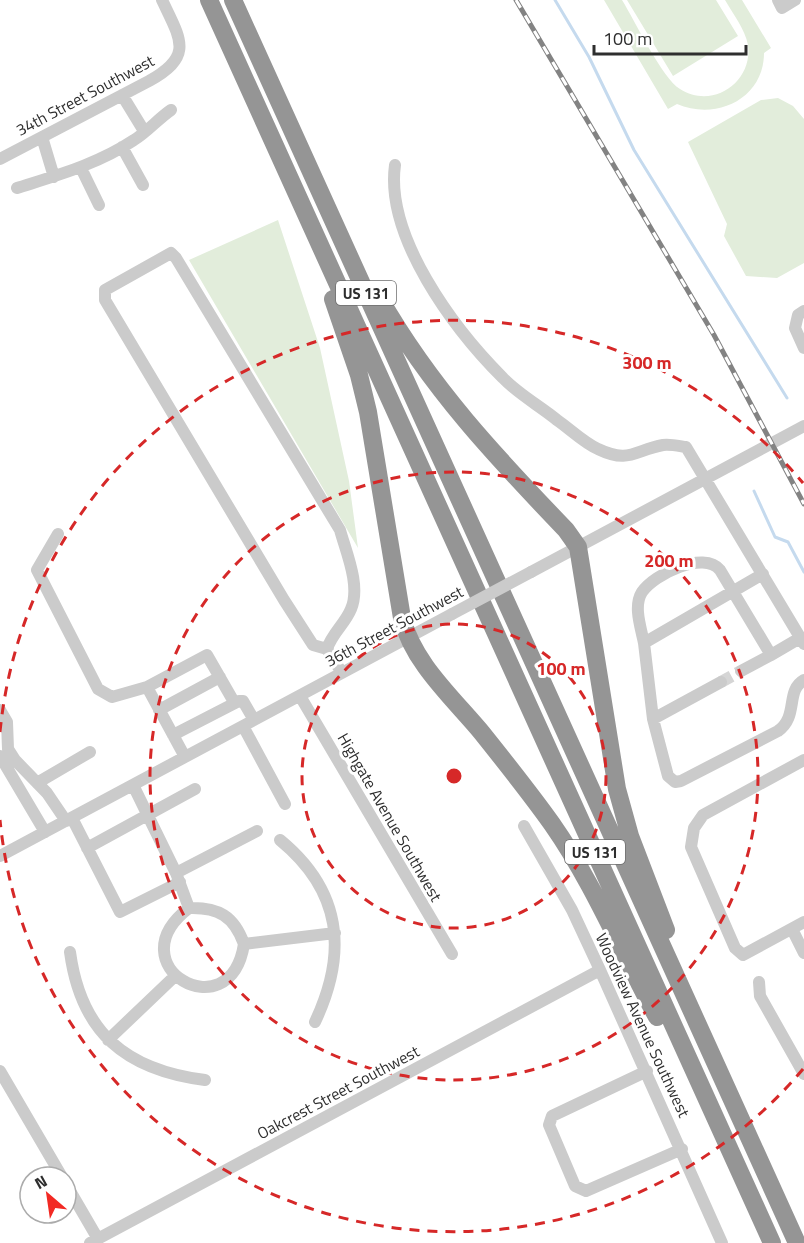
<svg xmlns="http://www.w3.org/2000/svg" width="804" height="1243" font-family="'Titillium Web',sans-serif">
<rect width="100%" height="100%" fill="#fff"/>
<!-- green -->
<path fill="#e2eddb" d="M604 0H622C635 21 662 78 680 89 713 110 753 82 748 45 745 29 733 14 725 0H742L771 48 764 53C764 99 716 121 677 104L668 109Z
M627 0H716L738 36 673 76Z
M778 98 793 106 804 119V263L777 278 746 276 724 236 727 224 688 142 761 100Z
M278 220 320 348 349 481 358 548 189 260Z"/>
<g fill="none" stroke-linecap="round" stroke-linejoin="round">
<!-- stream -->
<path stroke="#c5daee" stroke-width="3" d="M555 0 589 57 634 150 787 398
M754 491 775 537 788 542 804 572"/>
<!-- minor-tunnel -->
<path stroke="#d5d5d5" stroke-width="12" stroke-dasharray="12 6" stroke-linecap="butt" d="M721 682 741 671"/>
<!-- minor -->
<path stroke="#cbcbcb" stroke-width="12" d="M778 0 782 8 795 0
M122 95 144 131
M42 137 54 177
M122 147 143 185
M0 159 149 81C194 56 181 40 162 0
M395 165C385 237 454 329 503 378 518 394 540 406 557 420 570 429 584 443 598 449 629 464 635 450 663 445 670 444 679 446 686 447L804 644
M81 168 99 205
M17 188C58 175 98 164 134 140 147 132 158 119 171 110
M804 311 798 315 795 328 804 348
M58 534 37 570 98 689 112 697 147 687 207 655 234 702
M531 572 804 426
M763 574 644 643 653 719 668 776 675 782 681 781 778 731C799 716 785 691 804 680
M644 643C641 628 633 606 642 592 654 574 704 550 720 570L771 655 800 638
M327 649 313 645 284 600 105 300V290L171 253 176 258 340 530C346 552 361 586 351 609 345 624 332 633 327 649L342 673
M741 671 771 655
M147 687 185 757
M300 696 452 954
M0 710 7 722 8 749 15 760 47 793 66 821
M159 710 220 677
M653 719 721 682
M243 726 285 804
M173 735 239 701H243L254 720
M0 756 45 832
M804 760 703 815 694 828 691 847 735 948 743 955 804 922
M37 783 90 752
M133 785 176 873 189 908C114 965 230 1033 244 944 234 916 218 907 189 908
M72 818 120 912 180 882
M524 826 572 910 600 970 722 1243
M280 840C342 891 348 952 315 1022
M87 848 195 789
M0 856 452 614
M176 873 257 831
M792 929 804 953
M244 944 335 933
M70 952C81 1033 126 1070 205 1080
M759 982 760 996 804 1074
M108 1040 174 977
M0 1071 62 1177
M647 1071 552 1116 549 1125 575 1186 586 1191 682 1149
M66 1184 98 1239
M90 1243 600 970"/>
<!-- highway -->
<path stroke="#959595" stroke-width="18" d="M209 0 772 1243
M233 0 797 1243
M333 299 359 375 368 412 402 618C413 663 453 698 482 733 506 763 530 793 552 824 594 884 622 953 657 1017
M380 299C431 388 496 457 566 530L578 547 617 789 630 836 666 930"/>
<defs>
<path id="rail" d="M516 0 714 335 804 504"/>
</defs>
<!-- rail casing -->
<use href="#rail" stroke="#838383" stroke-width="5"/>
<!-- rail -->
<use href="#rail" stroke="#fff" stroke-width="3" stroke-dasharray="9" stroke-linecap="butt"/>
<!-- minor-bridge -->
<path stroke="#cbcbcb" stroke-width="12" d="M452 614 531 572"/>
</g>
<!-- distance rings -->
<g fill="none" stroke="#d62828" stroke-width="3" stroke-dasharray="10 8">
<circle cx="454" cy="776" r="152"/>
<circle cx="454" cy="776" r="304"/>
<path d="M803 1069A456 456 0 0 1 0 820M0 732A456 456 0 0 1 803 483"/>
</g>
<g text-anchor="middle" dominant-baseline="central" stroke-width="6" stroke-linejoin="round" paint-order="stroke">
<!-- shield labels -->
<g fill="#fff" stroke="#6d6d6d" stroke-width="1.5">
<rect x="336" y="281" width="60" height="24" rx="4.5"/>
<rect x="565" y="840" width="60" height="24" rx="4.5"/>
</g>
<g font-size="15" font-weight="bold" fill="#2e2e2e">
<text x="366" y="293">US 131</text>
<text x="595" y="852">US 131</text>
</g>
<!-- street labels -->
<g font-size="16" fill="#2e2e2e" stroke="#fff">
<text transform="translate(85 95) rotate(-28)">34th Street Southwest</text>
<text transform="translate(394 626) rotate(-28)">36th Street Southwest</text>
<text transform="translate(390 817) rotate(60)">Highgate Avenue Southwest</text>
<text transform="translate(643 1025) rotate(65)">Woodview Avenue Southwest</text>
<text transform="translate(338 1092) rotate(-28)">Oakcrest Street Southwest</text>
</g>
</g>
<circle cx="454" cy="776" r="9" fill="#d62828" stroke="#fff" stroke-width="3"/>
<g font-size="18" text-anchor="middle" font-weight="bold" fill="#d62828" stroke="#fff" stroke-width="6" stroke-linejoin="round" paint-order="stroke">
<text x="647" y="369">300 m</text>
<text x="669" y="567">200 m</text>
<text x="561" y="675">100 m</text>
</g>
<!-- north arrow -->
<g transform="translate(48 1195) rotate(331)"><circle r="28" fill="#ffffff" stroke="#ababab" stroke-width="1.5"/>
<path d="M0-4.5L10 22L0 15L-10 22Z" fill="#f22923"/>
<text y="-9" font-size="16" font-weight="bold" text-anchor="middle" fill="#2e2e2e">N</text>
</g>
<!-- scale -->
<path d="M594 45v9h152v-9" fill="none" stroke="#2e2e2e" stroke-width="3"/>
<text x="603" y="45" font-size="18" fill="#2e2e2e" stroke="#ffffff" stroke-width="4.5" paint-order="stroke">100 m</text>
</svg>
